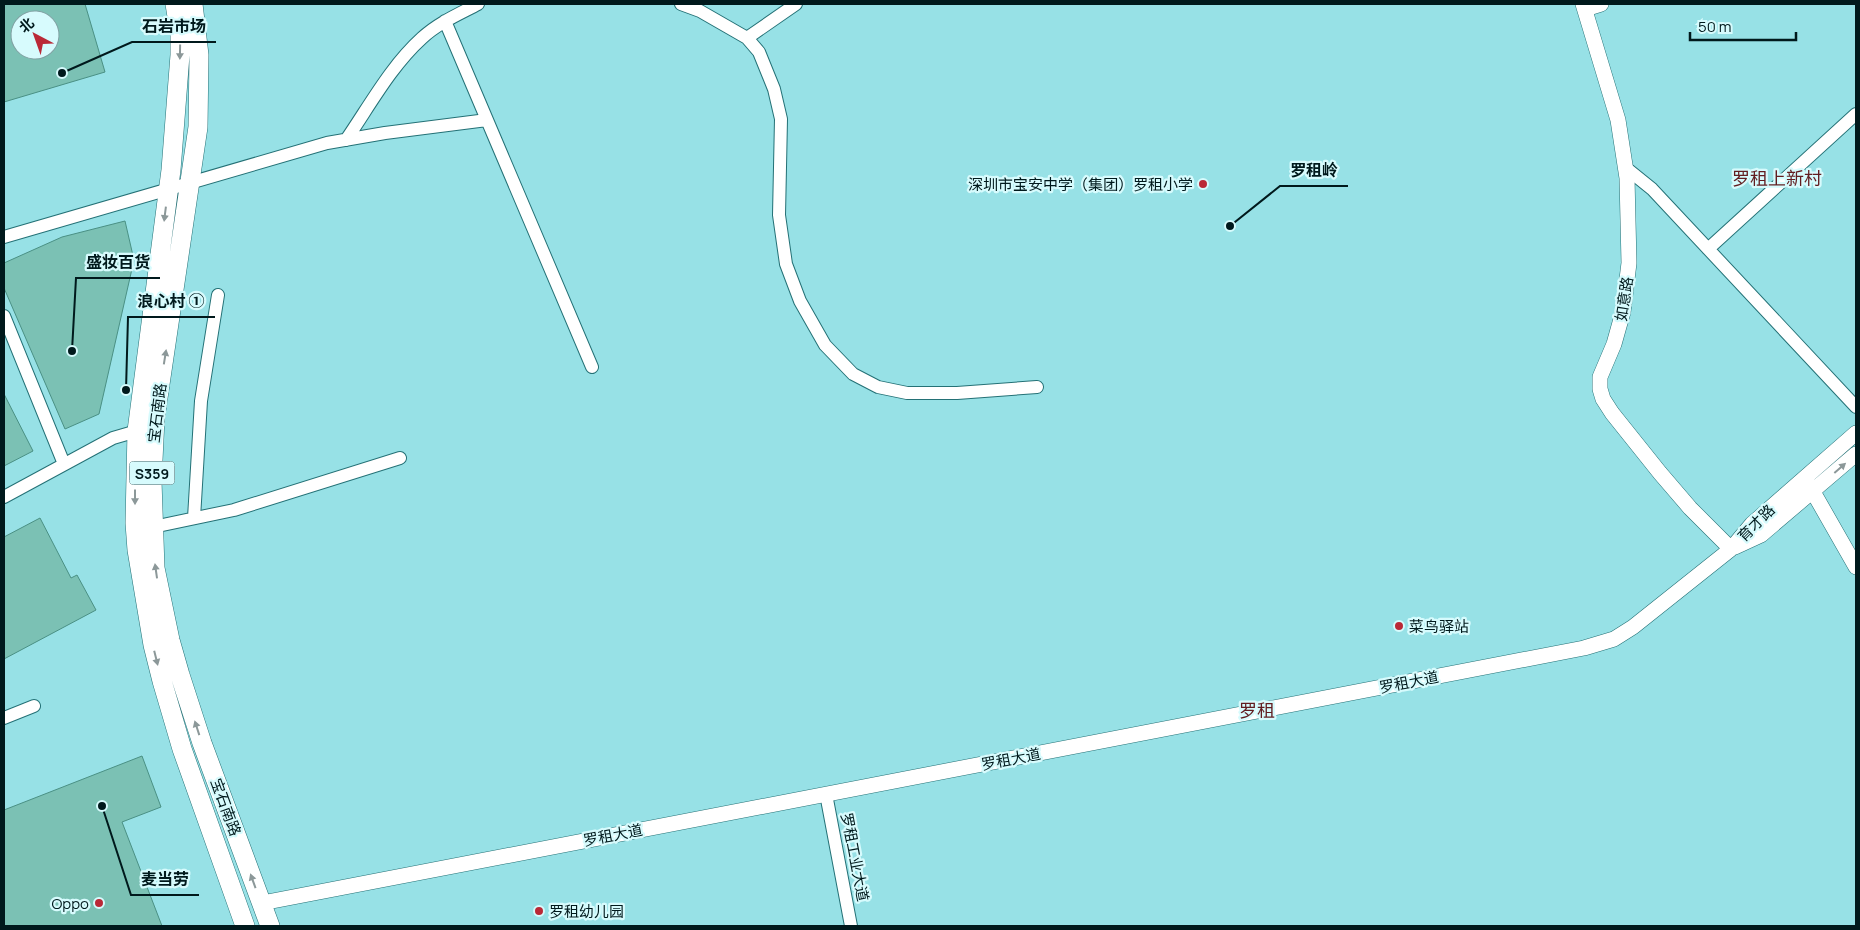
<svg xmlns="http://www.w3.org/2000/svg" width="1860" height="930" font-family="Manrope,'Noto Sans SC',sans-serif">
<rect width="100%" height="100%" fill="#97e1e6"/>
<!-- building -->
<path fill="#7bc1b4" stroke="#4a9084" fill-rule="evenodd" d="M4 4H85L105 72 4 102ZM20 20H50V50H20Z
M125 221 134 260 99 414 65 429 4 288V263L62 237Z
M4 394 33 451 4 466Z
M40 518 71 578 77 575 96 610 4 659V537Z
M142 756 161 807 122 822 162 926H4V810Z"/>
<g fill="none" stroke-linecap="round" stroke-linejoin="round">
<defs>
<path id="minor" d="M681 4 700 11 747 38 759 52 774 89 781 119 779 215 786 264 800 301 825 345 853 374 878 387 907 393H957L1037 387
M445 21 592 367
M747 38 796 4
M346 140C370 105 391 66 422 38 438 23 459 14 478 4
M1626 168 1652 189 1856 407
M4 237 327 143 385 133 487 120
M1708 249 1856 114
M4 316 64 464
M4 497 113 438 137 431
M194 518 201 401 218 295
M153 527 234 510 400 458
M4 718 34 706
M826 794 851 926"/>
<path id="tertiary" d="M1583 4 1618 120 1627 178 1629 263 1623 312 1614 344 1600 377V389L1603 399 1612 413 1660 473 1690 508 1731 549
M1585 9 1601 4
M1808 483 1856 567
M1735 547 1761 535 1856 454
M262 903 1584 648 1614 639 1633 627 1731 549 1752 524 1856 433"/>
<path id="primary" d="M175 4 180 35V55L171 170 137 431 135 523 137 550 153 645 162 681 182 749 245 926
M193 4 199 55 198 127 155 418 152 481 155 568 170 640 180 675 202 743 270 926"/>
</defs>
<!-- minor casing -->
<use href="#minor" stroke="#247176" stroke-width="14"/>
<!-- tertiary casing -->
<use href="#tertiary" stroke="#247176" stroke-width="16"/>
<!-- primary casing -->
<use href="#primary" stroke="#247176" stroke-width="20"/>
<!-- minor -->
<use href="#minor" stroke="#fff" stroke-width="12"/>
<!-- tertiary -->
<use href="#tertiary" stroke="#fff" stroke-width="15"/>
<!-- primary -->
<use href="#primary" stroke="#fff" stroke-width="19"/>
</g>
<!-- one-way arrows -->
<defs><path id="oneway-solid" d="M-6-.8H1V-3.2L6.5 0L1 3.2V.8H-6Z" transform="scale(1.25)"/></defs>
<g fill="#8c9899">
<use href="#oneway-solid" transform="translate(180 52) rotate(91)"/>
<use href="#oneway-solid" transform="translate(165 214) rotate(97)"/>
<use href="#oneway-solid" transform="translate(165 357) rotate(-81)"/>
<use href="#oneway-solid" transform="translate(1840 468) rotate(-41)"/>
<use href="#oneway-solid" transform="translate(135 497) rotate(90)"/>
<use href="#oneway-solid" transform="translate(156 571) rotate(-98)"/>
<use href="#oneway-solid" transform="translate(156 658) rotate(76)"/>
<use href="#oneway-solid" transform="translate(197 728) rotate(-108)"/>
<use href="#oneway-solid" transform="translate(253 881) rotate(-110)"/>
</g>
<!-- markers -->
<g fill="#ba2937" stroke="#d7fbfd" stroke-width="2">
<circle cx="1203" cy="184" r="5"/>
<circle cx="1399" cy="626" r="5"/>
<circle cx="99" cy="903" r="5"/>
<circle cx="539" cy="911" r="5"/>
</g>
<g text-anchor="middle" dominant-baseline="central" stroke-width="4.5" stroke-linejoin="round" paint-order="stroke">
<!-- shield labels -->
<rect fill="#d7fbfd" stroke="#405d60" stroke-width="1" x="129.5" y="461.5" width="45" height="23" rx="4"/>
<g font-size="14" font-weight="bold" fill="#00191c">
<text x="152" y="473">S359</text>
</g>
<!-- poi labels -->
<g font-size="15" fill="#00191c" stroke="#d7fbfd" text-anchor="end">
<text x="1193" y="184">深圳市宝安中学（集团）罗租小学</text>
<text x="1409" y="626" text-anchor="start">菜鸟驿站</text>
<text x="89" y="903">Oppo</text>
<text x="549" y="911" text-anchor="start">罗租幼儿园</text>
</g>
<!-- street labels -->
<g font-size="15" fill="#00191c" stroke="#d7fbfd">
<text transform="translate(1624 299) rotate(-81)">如意路</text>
<text transform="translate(157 413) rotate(-83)">宝石南路</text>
<text transform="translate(1756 523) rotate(-45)">育才路</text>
<text transform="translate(1409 682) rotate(-11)">罗租大道</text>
<text transform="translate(1011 759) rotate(-11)">罗租大道</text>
<text transform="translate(226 807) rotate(70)">宝石南路</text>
<text transform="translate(613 835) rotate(-11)">罗租大道</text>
<text transform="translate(855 857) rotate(79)">罗租工业大道</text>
</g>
<!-- quarter labels -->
<g font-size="18" fill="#621d20" stroke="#d7fbfd">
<text x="1777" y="178">罗租上新村</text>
<text x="1257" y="710">罗租</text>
</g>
</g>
<!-- callouts -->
<path fill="none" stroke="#00191c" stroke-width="2" d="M62 73L132 42H216M1230 226L1280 186H1348M72 351L76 278H160M126 390L128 317H215M102 806L131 895H199"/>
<g fill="#00191c" stroke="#d7fbfd" stroke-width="2">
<circle cx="62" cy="73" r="5"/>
<circle cx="1230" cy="226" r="5"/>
<circle cx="72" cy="351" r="5"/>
<circle cx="126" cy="390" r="5"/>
<circle cx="102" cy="806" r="5"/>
</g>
<g font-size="16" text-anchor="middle" font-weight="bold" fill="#00191c" stroke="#d7fbfd" stroke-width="4.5" stroke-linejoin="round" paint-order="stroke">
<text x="174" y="32">石岩市场</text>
<text x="1314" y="176">罗租岭</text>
<text x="118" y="268">盛妆百货</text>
<text x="171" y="307">浪心村 ①</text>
<text x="165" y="885">麦当劳</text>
</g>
<!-- border -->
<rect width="1860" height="930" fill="none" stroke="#00191c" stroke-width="10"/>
<!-- north arrow -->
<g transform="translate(35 35) rotate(319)"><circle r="24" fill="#d7fbfd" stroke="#81a1a3"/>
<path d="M0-4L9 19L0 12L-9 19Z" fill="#ba2937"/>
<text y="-8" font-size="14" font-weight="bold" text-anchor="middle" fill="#00191c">北</text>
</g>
<!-- scale -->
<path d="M1690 32v8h106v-8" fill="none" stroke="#00191c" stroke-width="2.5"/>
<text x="1698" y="32" font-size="15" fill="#00191c" stroke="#d7fbfd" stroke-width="4" paint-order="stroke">50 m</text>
</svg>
